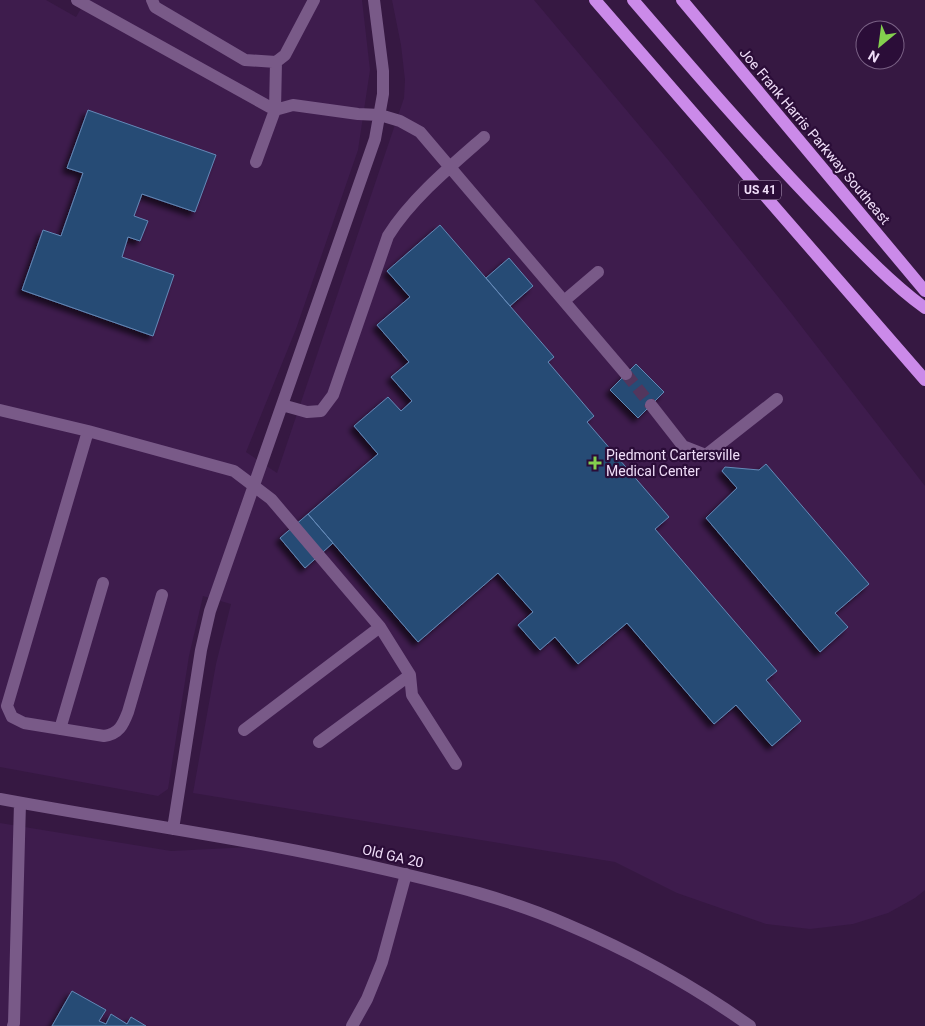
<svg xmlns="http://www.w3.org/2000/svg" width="925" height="1026" font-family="Roboto,sans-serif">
<defs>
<filter id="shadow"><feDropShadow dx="-4.5" dy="4.5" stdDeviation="2.5" flood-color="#0009"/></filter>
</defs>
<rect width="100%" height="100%" fill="#361842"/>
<!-- built -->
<path fill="#3e1c4d" d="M0 0H46L76 17 86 0H362L370 70 358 150 296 329 246 452 277 473 404 98 405 80 401 45 392 0H534L669 161 791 313 925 486V890L915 898 888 913 853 924 810 929 766 924 677 893 615 862 193 793 216 664 231 604 203 596 189 656 168 789 158 796 0 767Z
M0 823 171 851 273 846 570 919 754 1026H0Z"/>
<!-- building -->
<path fill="#284b75" stroke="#6389b7" filter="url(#shadow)" d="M88 110 216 155 195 212 142 194 134 216 148 221 140 241 128 237 122 257 174 275 153 336 22 290 43 230 61 236 83 173 67 168Z
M440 225 554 357 548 362 594 416 587 422 669 517 655 529 777 671 766 680 801 721 772 746 736 705 714 724 627 623 578 664 555 637 540 650 518 625 533 612 498 573 418 642 308 514 378 454 354 426 388 397 401 411 412 401 391 377 409 362 377 325 410 297 387 271Z
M509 258 533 286 510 306 486 278Z
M636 364 664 392 638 418 610 390Z
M766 464 869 584 835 613 848 627 820 652 706 518 737 488 722 471 725 467 759 470Z
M308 514 333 543 305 568 280 538Z
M72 991 106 1010 99 1021 106 1024 111 1014 127 1024 131 1017 146 1026H52Z"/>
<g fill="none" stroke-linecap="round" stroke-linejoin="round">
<!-- minor-tunnel -->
<path stroke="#52365d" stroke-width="12" stroke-dasharray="12 6" stroke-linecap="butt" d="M626 374 651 405"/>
<!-- minor -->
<path stroke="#795a88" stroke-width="12" d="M77 0 275 110 293 105 358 114 380 115 400 121 420 132 626 374
M152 0 155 7 245 60 276 62 285 55 314 0
M256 162 275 110 276 62
M564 301 598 272
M282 405 307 412 321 411 333 395 388 236C411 199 452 165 484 137
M651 405 683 446 706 455 777 399
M0 410 88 431 234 471 271 499 380 627 410 675 412 695 456 764
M88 431 7 706 12 717 24 723 104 736C119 734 123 725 128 712L162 595
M60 729 103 583
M244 730 380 627
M319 742 410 675
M0 799C129 823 259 840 387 870 448 884 509 899 566 924 630 951 694 986 750 1026
M173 829 201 650 210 611 375 139 383 94V71L374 0
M13 1026 14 1023 20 803
M352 1026 367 999 382 962 406 874"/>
<!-- major -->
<path stroke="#cb8ae9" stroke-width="12" d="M595 0 925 380
M633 0C695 72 757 144 823 212 855 245 887 280 925 308
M682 0 925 291"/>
</g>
<!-- markers -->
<path fill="#84d04e" stroke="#2b0d38" stroke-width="2" d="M592.5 455.5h5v5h5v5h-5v5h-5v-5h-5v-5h5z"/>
<g text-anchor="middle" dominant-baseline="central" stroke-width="4.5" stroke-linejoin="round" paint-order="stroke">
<!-- shield labels -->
<rect fill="#2b0d38" stroke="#b59fbf" stroke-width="1" x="739" y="180.5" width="42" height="19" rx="4"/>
<g font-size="12" font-weight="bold" fill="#f0def9">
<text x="760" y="190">US 41</text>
</g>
<!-- street labels -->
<g font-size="14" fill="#f0def9" stroke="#2b0d38">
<text transform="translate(815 136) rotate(50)">Joe Frank Harris Parkway Southeast</text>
<text transform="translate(393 856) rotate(13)">Old GA 20</text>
</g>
<!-- poi labels -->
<g font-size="14" fill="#f0def9" stroke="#2b0d38" text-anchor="start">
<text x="606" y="455">Piedmont Cartersville<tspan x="606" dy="16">Medical Center</tspan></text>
</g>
</g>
<!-- north arrow -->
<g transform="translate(880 45) rotate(209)"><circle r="24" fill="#2b0d38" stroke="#7a6185"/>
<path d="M0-4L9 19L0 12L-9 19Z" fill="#84d04e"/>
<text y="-8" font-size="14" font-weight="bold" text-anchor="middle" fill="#f0def9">N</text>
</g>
</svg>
